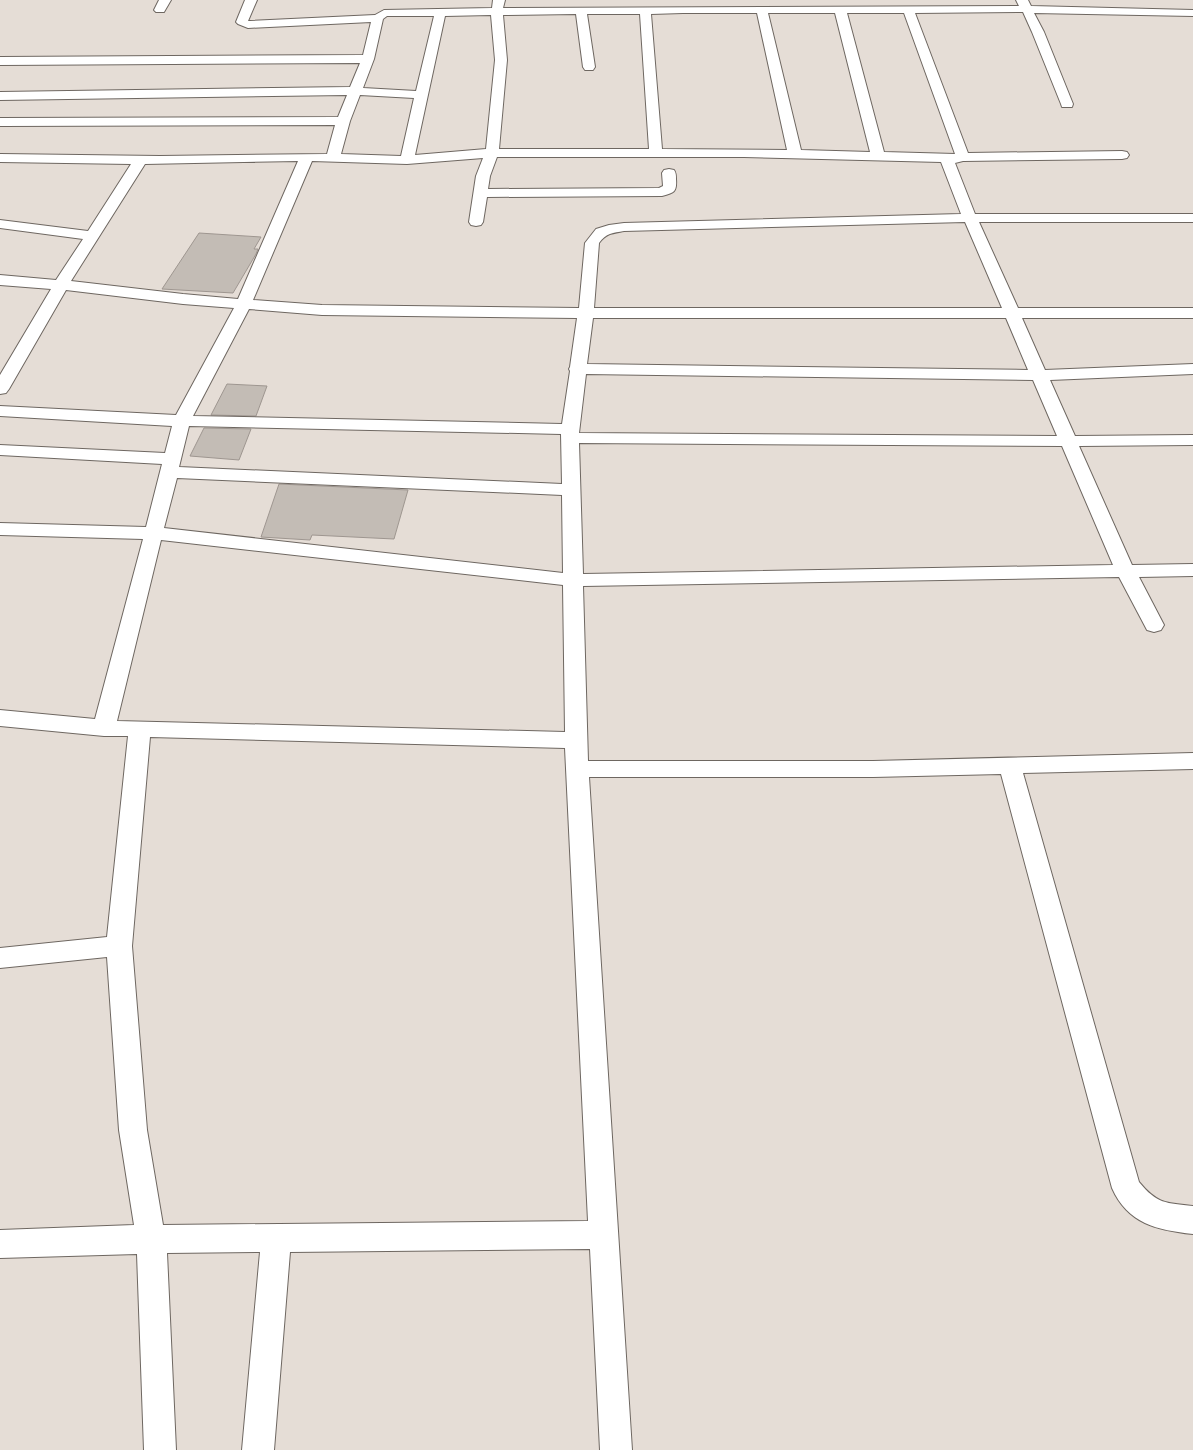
<svg xmlns="http://www.w3.org/2000/svg" width="1193" height="1450" font-family="Mulish,sans-serif">
<rect width="100%" height="100%" fill="#e5ddd6"/>
<!-- building -->
<path fill="#c3bcb5" stroke="#9e9690" d="M199 233 261 237 254 249H258L256 254 233 293 162 289Z
M227 384 267 386 256 416 211 415Z
M204 428 251 429 239 460 190 456Z
M279 484 408 490 394 539 312 535 310 540 261 537Z"/>
<g fill="none" stroke-linecap="round" stroke-linejoin="round">
<defs>
<path id="minor" d="M159 0H171L164 12H156L154 10Z
M245 0H257L248 21H250L375 15 384 10 492 8 493 0H505L503 8 1019 6 1016 0H1028L1031 6 1193 10V16L1034 13 1044 32 1073 104 1072 107H1062L1061 104 1032 32 1023 12 915 13 968 153 1122 151 1127 152 1129 155 1127 158 1122 159 963 161 955 163 975 214H1193V222H979L1018 308H1193V318H1022L1045 370 1193 364V374L1050 380 1075 436 1193 435V445L1079 446 1132 565 1193 564V576L1139 577 1164 625 1161 630 1154 632 1147 630 1119 577 583 586 588 761H873L1193 753V769L1023 773 1139 1182C1157 1204 1166 1203 1193 1206V1234C1157 1230 1128 1224 1112 1188L1001 774 873 777H589L632 1450H600L590 1249 290 1252 274 1450H242L260 1252 167 1253 176 1450H144L137 1254 0 1258V1230L134 1225 119 1130 107 957 0 968V948L107 937 128 736H104L0 726V710L95 719 143 539 0 535V523L146 527 162 464 0 455V445L165 453 172 426 0 416V406L176 415 234 308 183 304 66 290 9 389 6 393 0 394V375L51 289 0 285V275L56 280 83 239 0 228V220L88 231 131 164 0 162V154L160 156 327 154 335 125 0 126V118L338 117 347 95 0 100V92L350 87 360 63 0 65V57L363 55 371 22 248 28 238 24 236 22ZM683 13H757L787 150 662 149 651 14ZM768 13H835L870 152 801 150ZM847 13H904L955 154 884 152ZM576 14 583 67 585 70H593L595 67 587 14H640L649 149H499L507 60 503 15ZM491 15 495 60 486 149 415 155 445 16ZM387 16H434L416 91 363 88 374 59 383 19ZM360 95 414 98 401 156 341 154 350 121ZM497 157H744L941 162 961 214 624 223 609 225 596 229 585 243 579 308 322 305 253 300 312 161 407 164 483 158 476 176 469 222 471 225 476 226 481 225 483 222 487 197 662 196C674 193 677 192 676 179 676 175 676 173 674 170L669 169 664 170 662 173 663 186 659 188 488 189 490 176ZM298 161 238 299 183 294 71 281 145 164ZM965 222 1002 308H594L599 243C606 233 613 233 624 231ZM249 309 322 315 577 318 570 367 569 369 570 371 562 424 193 416ZM593 318H1006L1028 370 587 364ZM586 374 1033 380 1057 436 579 433ZM189 426 561 434 562 484 179 467ZM579 443 1062 446 1113 565 583 574ZM177 478 562 495 563 573 164 528ZM161 540 563 585 565 732 117 721ZM150 737 565 748 588 1221 163 1225 147 1130 132 946Z"/>
</defs>
<!-- minor casing -->
<use href="#minor" stroke="#6e6761" stroke-width="2"/>
<!-- minor -->
<use href="#minor" fill="#fff" fill-rule="evenodd"/>
</g>
</svg>
